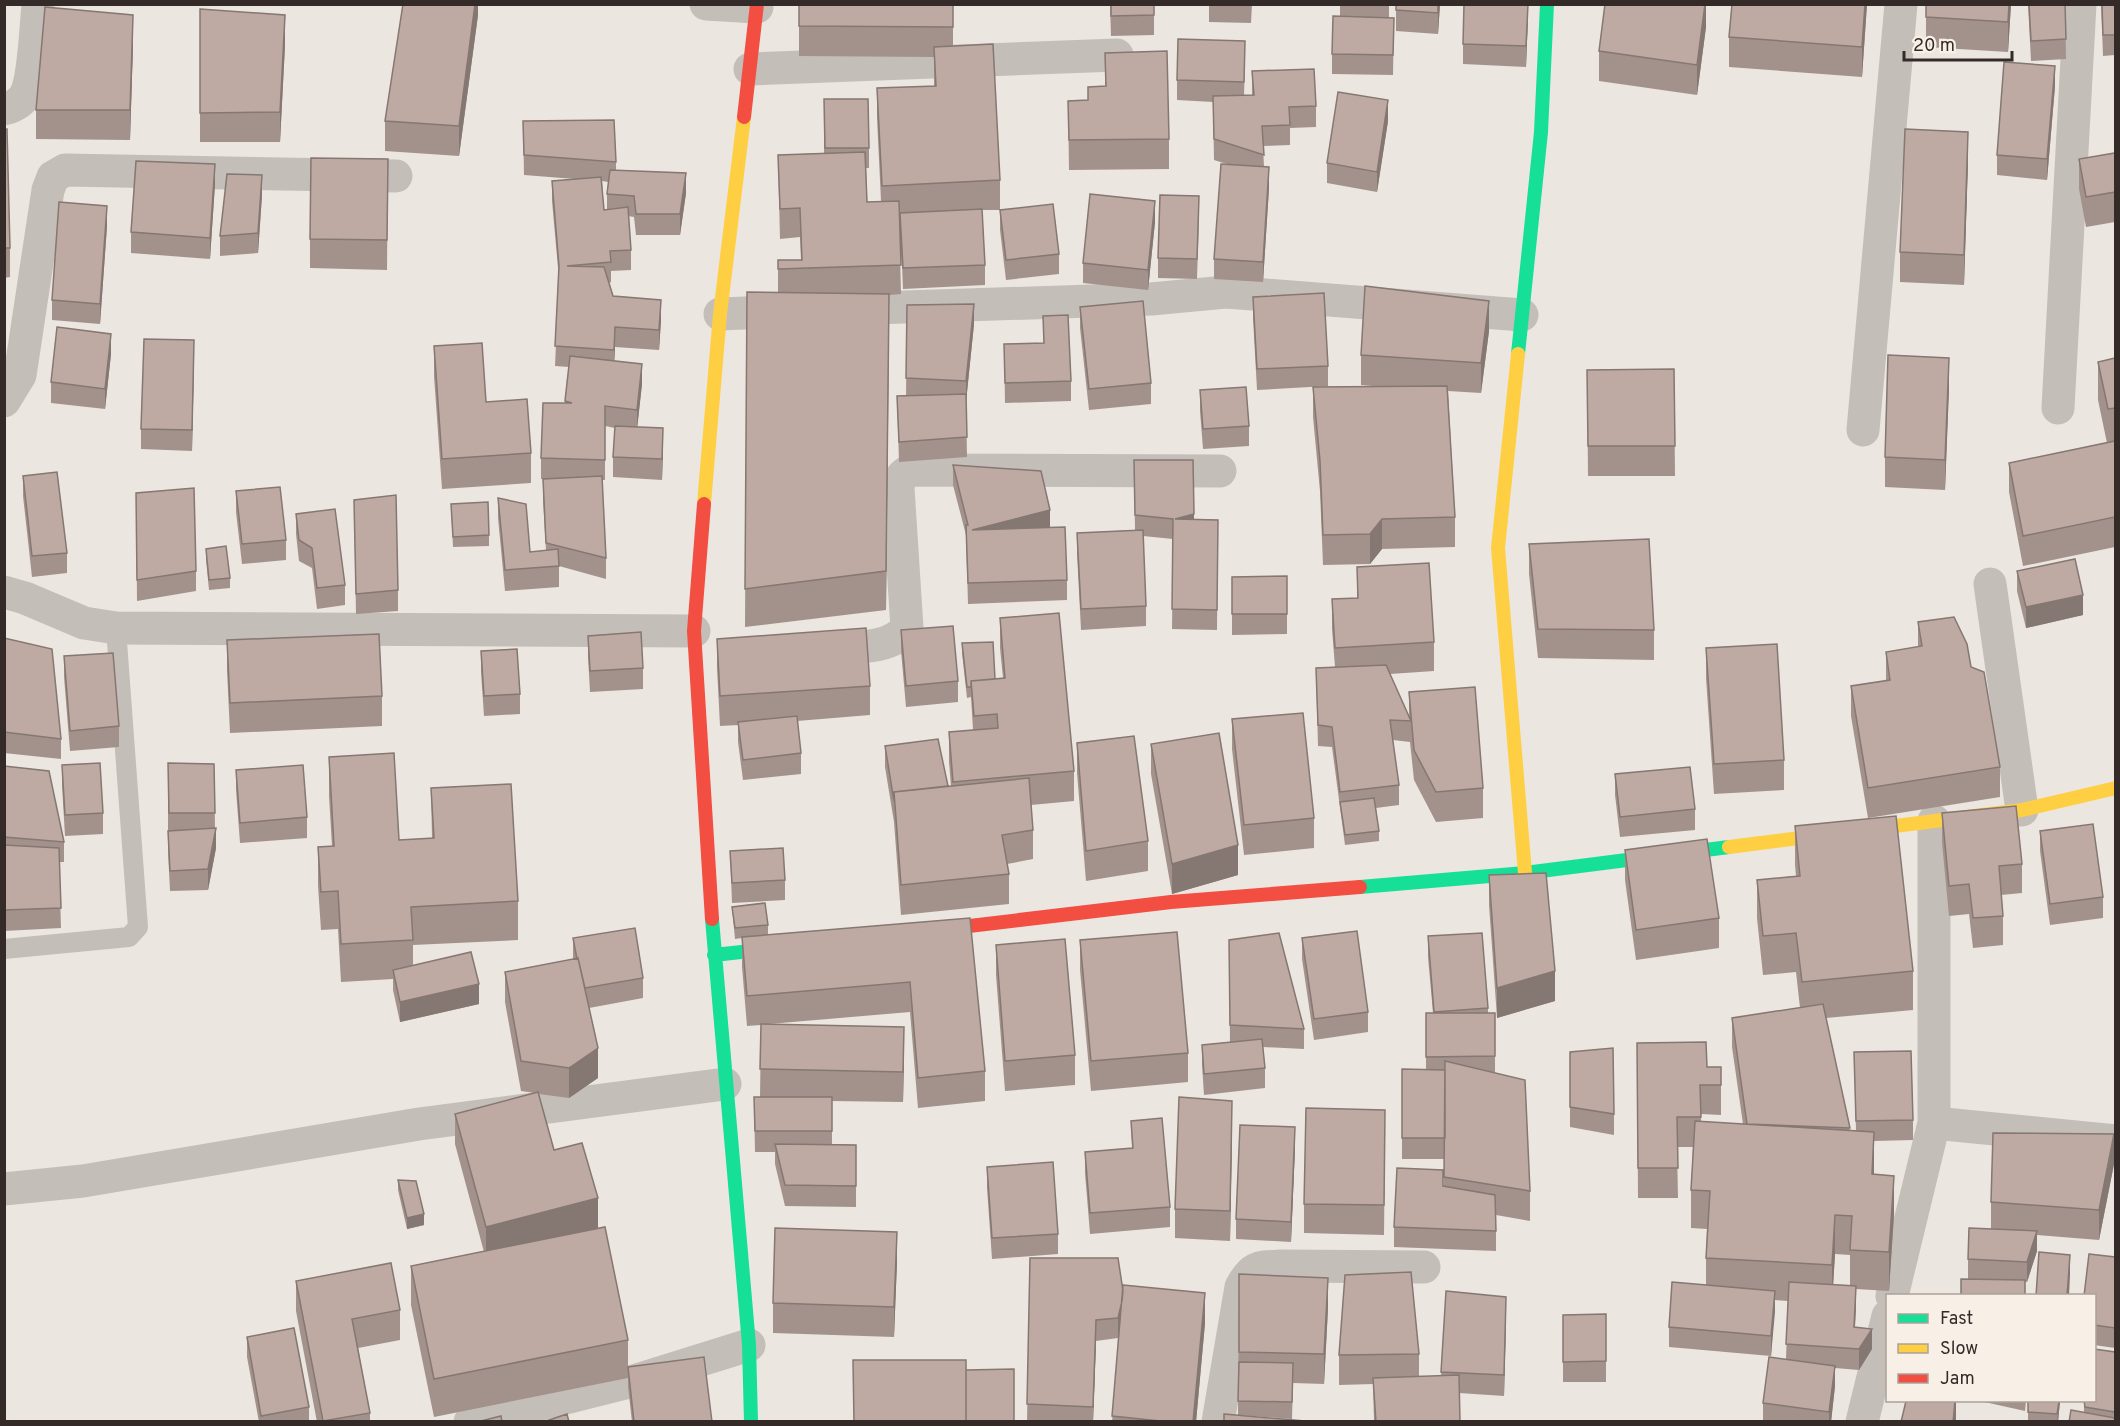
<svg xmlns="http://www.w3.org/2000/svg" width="2120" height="1426" font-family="Overpass,sans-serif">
<rect width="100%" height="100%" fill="#ece6e0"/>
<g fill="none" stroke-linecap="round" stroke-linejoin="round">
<!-- lane -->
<path stroke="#c4beb9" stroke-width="20" d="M4 949 129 937 138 927 116 628"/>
<!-- street -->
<path stroke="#c4beb9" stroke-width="33" d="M706 4 757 7
M750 69 1117 55
M4 109C11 108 20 103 24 97 34 83 36 24 38 4
M844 309 1151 299 1226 292 1522 315
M720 314 793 311
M4 401 20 375 48 190 53 177 65 170 396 176
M2058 408 2080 4
M1863 430 1901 4
M1990 584 2022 810
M4 592 25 598 84 623 116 628 694 631
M823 648C851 646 888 652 907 628L898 488C899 478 903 473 912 470L1220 471
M1934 1123 2116 1141
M4 1189 83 1181 419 1124 725 1084
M1892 1296 1934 1123V821
M470 1422 637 1380 749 1345
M1218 1422 1241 1287C1252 1266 1258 1267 1281 1266L1424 1267
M1862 1422 1888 1316"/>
<!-- fast -->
<path stroke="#16e098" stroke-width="14" d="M1518 354 1541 132 1547 4
M1360 887 1525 873 1729 847
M712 919 749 1345 751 1422
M714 955 786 947"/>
<!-- slow -->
<path stroke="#ffcf43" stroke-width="14" d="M1518 354 1498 548 1525 873
M704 504 720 314 744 117
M1729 847 2022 810 2116 788"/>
<!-- jam -->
<path stroke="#f24e42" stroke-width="14" d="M744 117 757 4
M704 504 694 631 712 919
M927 931 1171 902 1360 887"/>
</g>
<!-- wall -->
<path fill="#a3928c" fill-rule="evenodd" d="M478 4V15L459 156 385 151V121Z
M799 4H953V46L1000 180V210H982L985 265V285L903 289 900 215H899L901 294 889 295 886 610 745 627 747 292H778V260H801L800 237 780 239 778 155 824 153V99L869 148V168H866L867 202 881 201 877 118V88L934 86V57L799 56Z
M1110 4H1154V35L1111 36Z
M1209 4H1252L1251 23 1209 22Z
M1340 4H1389V18H1394L1393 75 1332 74V54L1340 16Z
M1396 4H1440L1438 34 1396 31Z
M1706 4V27L1697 95 1599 81V51Z
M1732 4H1867L1862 77 1729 67V37Z
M1926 4H2011L2008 52 1926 47Z
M2028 4H2065L2066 59 2031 61Z
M2101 4H2115V55L2103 56Z
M200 9 285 45 280 142H200Z
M1528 15 1526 67 1463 64V44Z
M133 45 130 140 36 139V110Z
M1105 53 1169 139V169L1069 170 1068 101 1088 100 1105 86Z
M1245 61 1244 95H1252V71L1316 106V127L1290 128V145L1263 146 1264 167 1269 188 1263 282 1214 279V259L1230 165 1214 160 1213 102 1177 100V80Z
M2055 86 2047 180 1997 175V155Z
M523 121 616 162V171L686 193 680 235H636L634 217 628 216 631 250V270L611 271V282L609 283 613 296 661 320 659 350 615 347 614 361 642 384 637 427 663 449 662 480 613 477V457L615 428 605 426V480H602L606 558V579L559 566V587L505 591 498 518V498L530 552 546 550 543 500V479H547H541V458L565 403 569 367 555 366 559 279 552 201V181L575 179 524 175ZM602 181 608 182 607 194V209L604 210Z
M1388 121 1377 192 1327 183V163Z
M4 130 10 248V277L4 278Z
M2115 153V222L2086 227 2079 189V159Z
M388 159 387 270 310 268V239Z
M1968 162 1964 285 1900 282V252Z
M215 184 210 259 131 253V232Z
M262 195 258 253 220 256V236Z
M1000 210 1059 254V274L1006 280 1000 230Z
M1199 217 1197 279 1158 278V258Z
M1155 222 1148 290 1083 283V263Z
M107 226 100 324 52 320V300Z
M1253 297 1328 366V386L1257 390 1253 318Z
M907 305 974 324 966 402 967 457 899 462 897 396H906Z
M1080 307 1151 383V404L1089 410 1080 328Z
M1043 316 1071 381V401L1005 403 1004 344 1044 343Z
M1489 331 1481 393 1448 391 1455 517V547L1382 549 1370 564 1323 565 1320 491 1313 417V387H1385L1361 385V355Z
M434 346 486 402 531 453V483L442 489 434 376Z
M111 354 105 409 51 403V382Z
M2115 358V547L2023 566 2009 492V463L2107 443 2098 400V362Z
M194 360 192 451 141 449V429Z
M1674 369 1675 476H1588L1587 370Z
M1949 388 1945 490 1885 487V457Z
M1200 390 1249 426V446L1203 449 1200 411Z
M1134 460 1194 519 1218 520 1217 630 1172 629 1173 539 1143 536 1146 606V626L1081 630 1077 553V533L1135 530Z
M953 465 1050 527 1067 580V600L968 604 966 535 953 485Z
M23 476 67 553V573L32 577 23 496Z
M236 491 286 540V560L242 564 236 512Z
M136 493 196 571V591L137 601Z
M354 500 398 590V611L356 614Z
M451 504 489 535V546L453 547Z
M296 514 345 585V605L317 609 312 568 299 561 296 534Z
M1529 544 1654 630V660L1538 658 1529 574Z
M206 549 230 578V588L209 590 206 559Z
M1357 567 1434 642V671L1390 674 1409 717V692L1483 788V818L1436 822 1414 780 1410 742 1393 740 1399 785V805L1376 808 1379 831V841L1345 845 1332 747 1318 746 1316 668 1335 667 1332 629V599L1357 598Z
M2017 571 2083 615 2026 628 2017 591Z
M1287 576V634L1232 635V577Z
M1000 618 1074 771V801L1031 805 1033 830V859L1007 864 1009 874V904L901 915 894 822 885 767V746L948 786H951L949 762V732L973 730 971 697 967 698 962 653V643L995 679 1003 678 1000 648Z
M1918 622 1971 667 2000 767V797L1868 818 1851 716V686L1886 681V652L1918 647Z
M901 630 958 681V702L906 707 901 651Z
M588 636 643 668V689L590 692 588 656Z
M4 638 61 739V759L4 753Z
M717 639 870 686V715L797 721 801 753V774L743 780 738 742V725L720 726 717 668Z
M227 640 382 696V726L230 733 227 670Z
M1706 648 1784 760V790L1714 794 1706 678Z
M481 651 520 694V714L484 716 481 672Z
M64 656 119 726V747L70 751 64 677Z
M1232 719 1314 818V848L1244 855 1232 749Z
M1077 743 1148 841V871L1086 881 1077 773Z
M1151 744 1238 875 1172 894 1151 774Z
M329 757 399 840 432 838 431 788 518 901V940L413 945V965L479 1004 400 1022 393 990V979L341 982 338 929 321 930 318 886V847L332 846 329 796Z
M168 763 214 764 215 828 216 848 208 890 170 891 168 851Z
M62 765 103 813V834L65 836 62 785Z
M4 766 64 842V862H59L61 928 4 931Z
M236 770 307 817V838L240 843 236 790Z
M1615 774 1695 809V830L1620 837 1615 795Z
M1942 813 2022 864V893L2001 895 2003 916V945L1973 948 1969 914 1949 916 1942 843Z
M1795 826 1913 971V1010L1826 1018 1850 1131H1856L1854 1052 1913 1120V1140L1874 1141V1174L1894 1214 1889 1291 1856 1289 1855 1327 1872 1349 1859 1370 1835 1368V1386L1831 1422H1763V1403L1786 1359 1788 1301 1775 1300 1771 1356 1669 1347V1327L1706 1285V1258L1707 1229 1691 1228V1190L1693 1147H1677L1678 1198H1638L1637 1043 1707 1067H1721V1115L1701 1114V1122L1743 1124 1732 1047V1018L1800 1008 1796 972 1763 975 1757 918V880L1796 876 1795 865ZM1835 1254 1850 1255V1286L1833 1285Z
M2040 831 2103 897V918L2050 925 2040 851Z
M1625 850 1719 918V948L1636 960 1625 880Z
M730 851 785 880V900L732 903Z
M1489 875 1555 1001 1497 1018 1489 905Z
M732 907 768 925V935L970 918 985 1071V1101L918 1108 910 1012 769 1024 904 1057 903 1102 832 1101V1144L856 1145V1207L785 1206 775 1164V1152H755L754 1097H760L761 1025 747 1026 742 967V938L735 939Z
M1428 936 1488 1008V1013H1495V1073L1530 1191V1221L1496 1215V1251L1394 1247V1227L1443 1186H1444V1159H1402V1069L1426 1070V1013H1433L1428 957Z
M573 938 643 978V998L589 1008 598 1078 569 1098 539 1094 554 1150 598 1228 583 1232 628 1340V1367L712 1422H632L628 1387V1378L434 1417 411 1305V1266L484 1252 455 1144V1114L535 1093 521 1091 505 1002V972L573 959Z
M1302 938 1368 1012V1032L1314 1040 1302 959Z
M1080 940 1188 1053V1082L1091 1091 1080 970Z
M1229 940 1304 1029V1049L1263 1047 1265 1068V1088L1204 1095 1202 1065V1045L1230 1042Z
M996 945 1075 1055V1085L1005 1091 996 975Z
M1570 1052 1614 1114V1135L1570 1127Z
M1131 1121 1170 1207V1227L1090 1234 1085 1173V1152L1132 1148Z
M1232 1131 1230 1241 1175 1238V1209Z
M1385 1140 1384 1235 1304 1233V1204Z
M1295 1148 1291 1242 1236 1239V1219Z
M2114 1164 2099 1240 2037 1235V1251L2027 1282 1968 1279V1259L1991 1229V1202Z
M987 1167 1058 1234V1254L992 1259 987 1188Z
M398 1180 424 1225 407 1229 398 1190Z
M2115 1257V1348L2094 1345V1296Z
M1030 1258 1123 1291 1205 1323 1196 1422H1112L1119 1334 1118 1338 1096 1341 1093 1422H1027Z
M897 1262 894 1337 773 1333V1303Z
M1239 1274 1328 1308 1324 1384 1293 1383 1292 1419 1238 1415Z
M296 1281 400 1310V1340L358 1348 370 1413V1422H317L296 1311Z
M1446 1291 1506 1318 1504 1396 1459 1393 1460 1422H1374L1373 1384 1339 1385V1355L1419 1354V1376H1441Z
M1606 1314V1382H1563V1315Z
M247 1337 309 1407V1422H259L247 1357Z
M2115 1352V1422H2069L2084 1412V1401Z
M1980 1401H2026L2025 1411Z
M2060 1401 2058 1422H2028V1412Z"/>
<!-- shaded-wall -->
<path fill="#857772" d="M475 4H478V15L459 156V126Z
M1438 4H1440L1438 34Z
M1528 4V15L1526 67V46Z
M1705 4H1706V27L1697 95V65Z
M1865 4H1867L1862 77V47Z
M2009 4H2011L2008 52V22Z
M133 15V45L130 140V110Z
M285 15V45L280 142V112Z
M2055 66V86L2047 180V159Z
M1388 100V121L1377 192V172Z
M1968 132V162L1964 285V255Z
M215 164V184L210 259V238Z
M1269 167V188L1263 282V262Z
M686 173V193L680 235V214Z
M262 175V195L258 253V233Z
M1155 201V222L1148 290V270Z
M107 206V226L100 324V304Z
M889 294V332L886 610V571Z
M661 300V320L659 350V330Z
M1489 301V331L1481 393V363Z
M974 304V324L966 402V381Z
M615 327V347L614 370V350Z
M111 334V354L105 409V389Z
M194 340V360L192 451V430Z
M1949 358V388L1945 490V460Z
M642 364V384L637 430V410Z
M663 428V449L662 480V459Z
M1050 510V530H972Z
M1194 514V535L1175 519Z
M1382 519V549L1370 564V534Z
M2083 595V615L2026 628V607Z
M216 828V848L208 890V869Z
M1238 845V875L1172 894V864Z
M1555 971V1001L1497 1018V988Z
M479 984V1004L400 1022V1002Z
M904 1027V1057L903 1102V1072Z
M598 1048V1078L569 1098V1068Z
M1232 1101V1131L1230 1241V1211Z
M1295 1127V1148L1291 1242V1222Z
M1874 1132V1171L1872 1213V1174Z
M2114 1134V1164L2099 1240V1210Z
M1894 1176V1214L1889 1291V1252Z
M598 1198V1228L486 1257V1227Z
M424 1214V1225L407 1229V1218Z
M1835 1215V1254L1832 1304V1265Z
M2037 1231V1251L2027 1282V1262Z
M897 1232V1262L894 1337V1307Z
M2070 1255V1275L2069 1296H2067Z
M1328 1278V1308L1324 1384V1354Z
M1856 1286V1306L1854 1347V1327Z
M1775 1291V1312L1771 1356V1336Z
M1205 1293V1323L1196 1422H1193Z
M1123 1295V1315L1118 1338V1318Z
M1506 1297V1318L1504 1396V1375Z
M1096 1320V1341L1093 1422V1407Z
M1872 1329V1349L1859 1370V1349Z
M1835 1366V1386L1831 1422H1829V1412Z
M1955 1401H1956V1422H1953Z
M2059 1401H2060L2058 1422H2057Z"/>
<!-- building -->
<path fill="#beaaa3" stroke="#857772" stroke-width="1.5" d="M403 4H475L459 126 385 121Z
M799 4H953V27L799 26Z
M1111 4H1154V15L1111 16Z
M1396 4H1438V13L1396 10Z
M1464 4H1528L1526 46 1463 44Z
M1605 4H1705L1697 65 1599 51Z
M1732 4H1865L1862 47 1729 37Z
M1926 4H2009L2008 22 1926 17Z
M2029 4H2065L2066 39 2031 41Z
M2102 4H2115V35H2103Z
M45 7 133 15 130 110H36Z
M200 9 285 15 280 112 200 113Z
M1333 16 1394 18 1393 55 1332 54Z
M1178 39 1245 41 1244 82 1177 80Z
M993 44 1000 180 882 186 877 88 936 86 934 47Z
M1167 51 1169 139 1069 140 1068 101 1088 100V87L1106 86 1105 53Z
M2004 62 2055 66 2047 159 1997 155Z
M1314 69 1316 106 1289 107 1290 125 1262 126 1264 155 1214 139 1213 96 1254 95 1252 71Z
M1338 92 1388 100 1377 172 1327 163Z
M824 99H868L869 148H825Z
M614 120 616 162 524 155 523 121Z
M7 129 10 248H4V130Z
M1905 129 1968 132 1964 255 1900 252Z
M865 152 867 202 899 201 901 265 778 269V260H802L800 208 780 209 778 155Z
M2115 153V192L2086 197 2079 159Z
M311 158 388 159 387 240 310 239Z
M136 161 215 164 210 238 131 232Z
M1221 164 1269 167 1263 262 1214 259Z
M610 170 686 173 680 214H636L634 196 607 194Z
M227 174 262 175 258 233 220 236Z
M601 177 604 210 628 207 631 250 610 251 611 262 567 266 604 267 613 296 661 300 659 330 615 327 614 350 555 346 559 266 552 181Z
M1090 194 1155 201 1148 270 1083 263Z
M1160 195 1199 196 1197 259 1158 258Z
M59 202 107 206 100 304 52 300Z
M1053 204 1059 254 1006 260 1000 210Z
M982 209 985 265 903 268 900 213Z
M1365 286 1489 301 1481 363 1361 355Z
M747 292 889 294 886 571 745 589Z
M1324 293 1328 366 1257 369 1253 297Z
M1143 301 1151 383 1089 389 1080 307Z
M974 304 966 381 906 378 907 305Z
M1068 315 1071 381 1005 383 1004 344 1044 343 1043 316Z
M57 327 111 334 105 389 51 382Z
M144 339 194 340 192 430 141 429Z
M482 343 486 402 527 399 531 453 442 459 434 346Z
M1888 355 1949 358 1945 460 1885 457Z
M570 356 642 364 637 410 605 406V460L541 458 543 403H572L565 401Z
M2115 358V408L2108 409 2098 362Z
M1674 369 1675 446H1588L1587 370Z
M1447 386 1455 517 1382 519 1370 534 1323 535 1320 461 1313 387Z
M1246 387 1249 426 1203 429 1200 390Z
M966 394 967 437 899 442 897 396Z
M615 426 663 428 662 459 613 457Z
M2115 441V517L2023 536 2009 463Z
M1134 460H1193L1194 514 1175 519 1218 520 1217 610 1172 609 1173 519 1135 515Z
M953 465 1041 471 1050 510 972 530 1065 527 1067 580 968 583 966 525H968Z
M57 472 67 553 32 556 23 476Z
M602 476 606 558 546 543 543 479Z
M280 487 286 540 242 544 236 491Z
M194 488 196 571 137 580 136 493Z
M396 495 398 590 356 594 354 500Z
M498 498 526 504 530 552 558 549 559 566 505 570Z
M488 502 489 535 453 537 451 504Z
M335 509 345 585 317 588 312 548 299 540 296 514Z
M1143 530 1146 606 1081 609 1077 533Z
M1649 539 1654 630 1538 629 1529 544Z
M226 546 230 578 209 580 206 549Z
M2075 559 2083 595 2026 607 2017 571Z
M1429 563 1434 642 1335 648 1332 599 1358 598 1357 567Z
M1287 576V614H1232V577Z
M1059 613 1074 771 953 782 949 732 998 728 997 714 974 716 971 681 1005 678 1000 618Z
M1954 617 1967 644 1971 667 1984 672 2000 767 1868 788 1851 686 1890 680 1886 652 1922 646 1918 622Z
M953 626 958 681 906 686 901 630Z
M866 628 870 686 720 696 717 639Z
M641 632 643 668 590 671 588 636Z
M379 634 382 696 230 703 227 640Z
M4 638 52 649 61 739 4 732Z
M993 642 995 679 971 681V687H967L962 643Z
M1777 644 1784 760 1714 764 1706 648Z
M517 649 520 694 484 696 481 651Z
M113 653 119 726 70 731 64 656Z
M1386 665 1411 721 1390 720 1399 785 1340 792 1332 727 1318 725 1316 668Z
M1475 687 1483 788 1436 792 1414 750 1409 692Z
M1303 713 1314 818 1244 825 1232 719Z
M797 716 801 753 743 760 738 722Z
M1219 733 1238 845 1172 864 1151 744Z
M1134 736 1148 841 1086 851 1077 743Z
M938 739 948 786 894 792V801L885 746Z
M394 753 399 840 434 838 431 788 511 784 518 901 411 907 413 940 341 944 338 891 321 892 318 847 334 846 329 757Z
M100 763 103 813 65 815 62 765Z
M168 763 214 764 215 813H169Z
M303 765 307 817 240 823 236 770Z
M4 766 49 771 64 842 4 837Z
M1690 767 1695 809 1620 817 1615 774Z
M1029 778 1033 830 1002 835 1009 874 901 885 894 792Z
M1374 798 1379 831 1345 835 1340 802Z
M2016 806 2022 864 1999 866 2003 916 1973 918 1969 884 1949 886 1942 813Z
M1896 816 1913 971 1802 982 1796 933 1763 936 1757 880 1800 876 1795 826Z
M2093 824 2103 897 2050 904 2040 831Z
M216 828 208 869 170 871 168 831Z
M1707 839 1719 918 1636 930 1625 850Z
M4 845 59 848 61 908 4 910Z
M783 848 785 880 732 883 730 851Z
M1546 873 1555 971 1497 988 1489 875Z
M765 903 768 925 735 928 732 907Z
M970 918 985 1071 918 1078 910 982 747 996 742 937Z
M635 928 643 978 585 988 578 958 577 959 573 938Z
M1357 931 1368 1012 1314 1019 1302 938Z
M1177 932 1188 1053 1091 1061 1080 940Z
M1279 933 1304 1029 1230 1025 1229 940Z
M1482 933 1488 1008 1434 1012 1428 936Z
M1065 939 1075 1055 1005 1061 996 945Z
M471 952 479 984 400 1002 393 970Z
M578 958 598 1048 569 1068 521 1061 505 972Z
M1823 1004 1850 1128 1747 1124 1732 1018Z
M1426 1013H1495V1056L1426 1057Z
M761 1024 904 1027 903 1072 760 1069Z
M1262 1039 1265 1068 1204 1074 1202 1045Z
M1706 1042 1707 1067H1721V1085H1700L1701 1117H1677L1678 1168H1638L1637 1043Z
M1613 1048 1614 1114 1570 1107V1052Z
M1911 1051 1913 1120 1856 1121 1854 1052Z
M1445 1061 1525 1080 1530 1191 1444 1177Z
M1402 1069 1445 1070V1138H1402Z
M538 1092 554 1150 582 1143 598 1198 486 1227 455 1114Z
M754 1097H832V1131H755Z
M1179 1097 1232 1101 1230 1211 1175 1209Z
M1306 1108 1385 1110 1384 1205 1304 1204Z
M1162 1118 1170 1207 1090 1213 1085 1152 1133 1148 1131 1121Z
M1695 1121 1874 1132 1872 1174 1894 1176 1889 1252 1850 1250 1852 1216 1835 1215 1832 1265 1706 1258 1710 1191 1691 1190Z
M1240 1125 1295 1127 1291 1222 1236 1219Z
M1993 1133 2114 1134 2099 1210 1991 1202Z
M775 1144 856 1145V1186L785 1185Z
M1053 1162 1058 1234 992 1238 987 1167Z
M1397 1168 1443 1170V1186L1495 1195 1496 1231 1394 1227Z
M398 1180 416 1181 424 1214 407 1218Z
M605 1227 628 1340 434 1379 411 1266Z
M775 1228 897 1232 894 1307 773 1303Z
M1969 1228 2037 1231 2027 1262 1968 1259Z
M2039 1252 2070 1255 2067 1296H2036Z
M2089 1254 2115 1257V1328L2094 1325V1296H2084Z
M1030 1258H1118L1123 1291 1122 1301 1118 1318 1096 1320 1093 1407 1027 1404Z
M391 1263 400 1310 352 1319 370 1413 323 1421 296 1281Z
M1411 1272 1419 1354 1339 1355 1345 1275Z
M1239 1274 1328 1278 1324 1354 1239 1352Z
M1961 1279 2025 1280V1296H1961Z
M1672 1282 1775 1291 1771 1336 1669 1327Z
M1789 1282 1856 1286 1854 1327 1872 1329 1859 1349 1786 1344Z
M1123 1285 1205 1293 1193 1422H1170L1112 1416Z
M1446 1291 1506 1297 1504 1375 1441 1372Z
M1606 1314V1361L1563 1362V1315Z
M294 1328 309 1407 261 1416 247 1337Z
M2094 1349 2115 1352V1412L2085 1407 2084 1401H2094Z
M704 1357 712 1422H634L628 1367Z
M1769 1357 1835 1366 1829 1412 1763 1403Z
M853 1360H966V1422H854Z
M1239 1362 1293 1363 1292 1402 1238 1401Z
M1014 1369V1422H966V1370Z
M1459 1375 1460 1422H1376L1373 1378Z
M1906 1401H1955L1953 1422H1901Z
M2028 1401H2059L2057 1414 2028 1412Z
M2071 1410 2115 1418 2114 1422H2069Z
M567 1414 569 1422H543Z
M1224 1414 1317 1422H1224Z
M501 1416 502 1422H477Z"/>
<!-- border -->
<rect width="2120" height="1426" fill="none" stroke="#342b28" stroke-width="12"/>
<!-- legend -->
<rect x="1886" y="1294" width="210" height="108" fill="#f8f0e7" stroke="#aaa19b" stroke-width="1.5"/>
<rect x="1898" y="1314" width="30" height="9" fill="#16e098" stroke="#aaa19b" stroke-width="1.5"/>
<text x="1940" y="1324" font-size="18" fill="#342b28">Fast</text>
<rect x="1898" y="1344" width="30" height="9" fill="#ffcf43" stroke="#aaa19b" stroke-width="1.5"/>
<text x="1940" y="1354" font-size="18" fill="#342b28">Slow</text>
<rect x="1898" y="1374" width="30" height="9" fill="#f24e42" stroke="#aaa19b" stroke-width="1.5"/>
<text x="1940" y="1384" font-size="18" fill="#342b28">Jam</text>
<!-- scale -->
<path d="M1904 51v9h108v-9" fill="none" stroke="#342b28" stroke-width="3"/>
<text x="1913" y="51" font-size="18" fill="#342b28" stroke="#f8f0e7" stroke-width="4.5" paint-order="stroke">20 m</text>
</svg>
